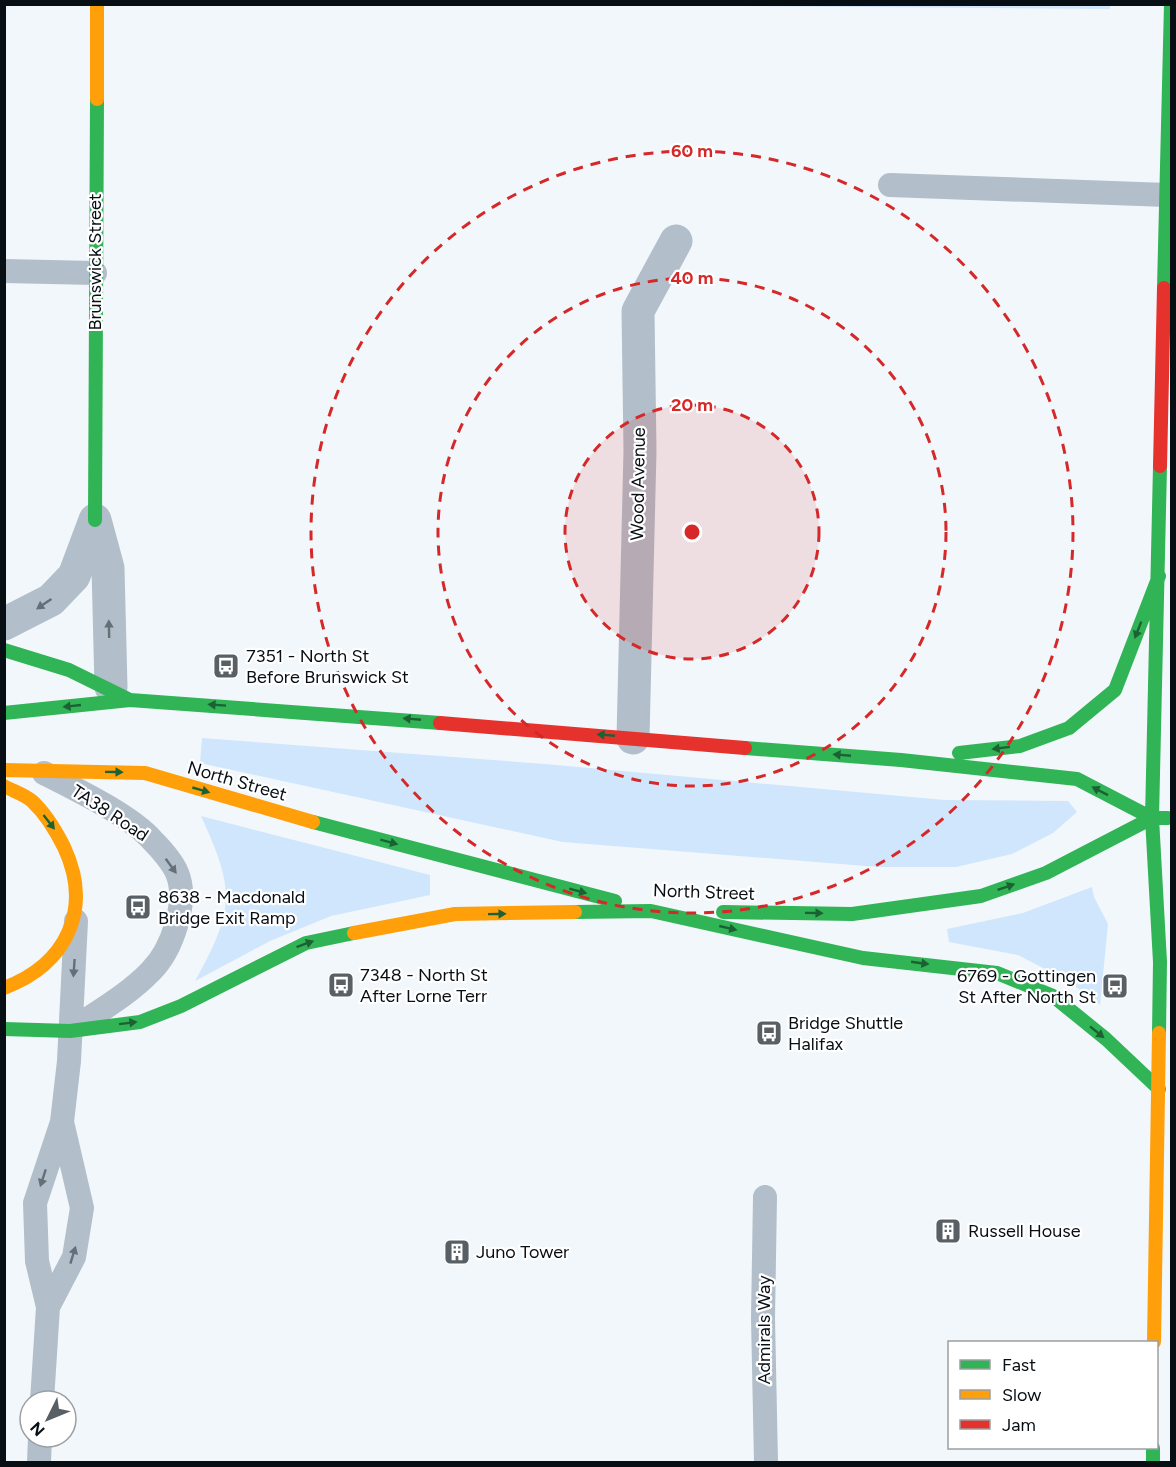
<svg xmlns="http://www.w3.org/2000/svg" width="1176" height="1467" font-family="Figtree,sans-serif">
<rect width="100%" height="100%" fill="#f2f7fb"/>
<!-- green -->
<path fill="#d0e6fc" d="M1110 5V9L585 5 1110 4Z
M202 738 545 764 945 800 1068 801 1077 812 1053 833 1012 854 956 867H879L563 842 200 763Z
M201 816 430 875V895L331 916 270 941 195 981C235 909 235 890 201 816Z
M1092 887 1094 897 1108 924 1100 1005 1068 981 1018 955 949 942 947 929 1023 913Z"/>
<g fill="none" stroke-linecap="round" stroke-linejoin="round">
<!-- lane -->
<path stroke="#b2bec9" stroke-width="24" d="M890 185 1167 195
M4 271 95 273
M44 773C75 789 130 815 152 840 160 848 173 863 177 873 189 901 172 950 151 971 129 994 101 1010 74 1028
M765 1197 763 1318 766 1462
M48 1307 74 1257 82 1208 62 1122
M42 1401 48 1307 37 1261 35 1203 62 1122 69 1061 76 921
M39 1462 40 1437"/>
<!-- street -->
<path stroke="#b2bec9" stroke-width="33" d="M95 520 108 568 111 687
M4 624 51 600 74 576 95 520
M633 738 640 451 638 311 676 241"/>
<!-- fast -->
<path stroke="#30b455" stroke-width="14" d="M1164 288 1171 4
M95 520 97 99
M4 650 69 670 130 700
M4 713 130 700 440 723
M745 748 901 760 1077 779 1152 818H1168
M959 753 1020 746 1069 728 1115 690 1159 576
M313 822 615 901
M575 912 651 911 863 958 997 973 1053 996 1106 1039 1159 1089
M723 912 852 914 981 896 1046 873 1152 818
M4 1029 70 1031 140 1022 181 1006 306 943 354 933
M1159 1033 1160 962 1152 818 1160 466
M1153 1448V1462"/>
<!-- slow -->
<path stroke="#ff9f0a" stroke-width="14" d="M97 99V4
M4 770 145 773 313 822
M4 786C13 791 24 794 32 801 46 814 56 831 64 847 93 909 67 964 4 988
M354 933 455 914 575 912
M1154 1342 1159 1033"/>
<!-- jam -->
<path stroke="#e5322d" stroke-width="14" d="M1160 466 1164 288
M440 723 745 748"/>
</g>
<!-- one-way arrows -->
<defs><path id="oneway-solid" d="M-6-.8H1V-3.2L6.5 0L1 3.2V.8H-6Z" transform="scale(1.5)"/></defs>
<g fill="#656f78">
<use href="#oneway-solid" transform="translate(44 604) rotate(146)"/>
<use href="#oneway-solid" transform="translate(109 629) rotate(-91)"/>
<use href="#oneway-solid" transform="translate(171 866) rotate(54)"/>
<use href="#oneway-solid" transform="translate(74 968) rotate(94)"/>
<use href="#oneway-solid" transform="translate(43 1178) rotate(108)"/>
<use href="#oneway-solid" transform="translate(73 1255) rotate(-73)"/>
</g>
<g fill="#1c6134">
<use href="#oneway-solid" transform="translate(1138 630) rotate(111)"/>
<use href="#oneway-solid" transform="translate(217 705) rotate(-176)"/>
<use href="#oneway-solid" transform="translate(72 706) rotate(174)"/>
<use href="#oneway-solid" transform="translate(412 719) rotate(-175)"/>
<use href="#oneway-solid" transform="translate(606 735) rotate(-175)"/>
<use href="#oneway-solid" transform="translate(1001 748) rotate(173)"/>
<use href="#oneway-solid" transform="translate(842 755) rotate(-175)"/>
<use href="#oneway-solid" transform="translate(114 772) rotate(1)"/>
<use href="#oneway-solid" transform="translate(201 790) rotate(16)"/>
<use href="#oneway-solid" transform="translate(1100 791) rotate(-153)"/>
<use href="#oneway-solid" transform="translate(49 822) rotate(52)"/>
<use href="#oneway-solid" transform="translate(389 842) rotate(15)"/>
<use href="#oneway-solid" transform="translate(1006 887) rotate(-19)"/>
<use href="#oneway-solid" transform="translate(578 891) rotate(15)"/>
<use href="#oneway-solid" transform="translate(814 913) rotate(1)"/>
<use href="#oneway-solid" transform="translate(497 914) rotate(-1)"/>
<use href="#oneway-solid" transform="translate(728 928) rotate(13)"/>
<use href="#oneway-solid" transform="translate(305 944) rotate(-20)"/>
<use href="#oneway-solid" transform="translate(920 963) rotate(8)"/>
<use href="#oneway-solid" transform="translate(128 1023) rotate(-7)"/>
<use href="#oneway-solid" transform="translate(1097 1032) rotate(39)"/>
</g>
<!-- distance rings -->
<circle cx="692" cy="532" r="127" fill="#d62828" fill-opacity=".12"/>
<g fill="none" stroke="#d62828" stroke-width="3" stroke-dasharray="10 8">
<circle cx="692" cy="532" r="127"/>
<circle cx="692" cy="532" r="254"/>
<circle cx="692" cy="532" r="381"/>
</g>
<!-- icons -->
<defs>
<symbol id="bus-square" viewBox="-11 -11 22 22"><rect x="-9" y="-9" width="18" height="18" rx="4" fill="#596065" stroke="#fff"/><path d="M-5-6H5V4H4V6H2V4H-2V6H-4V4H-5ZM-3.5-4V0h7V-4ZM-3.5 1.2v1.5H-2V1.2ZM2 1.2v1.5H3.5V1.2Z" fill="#fff"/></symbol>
<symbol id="building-square" viewBox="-11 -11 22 22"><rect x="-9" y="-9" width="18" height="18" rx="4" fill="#596065" stroke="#fff"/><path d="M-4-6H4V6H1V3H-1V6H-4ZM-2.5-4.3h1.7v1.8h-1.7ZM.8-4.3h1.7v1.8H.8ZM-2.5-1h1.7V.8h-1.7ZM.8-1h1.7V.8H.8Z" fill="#fff"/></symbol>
</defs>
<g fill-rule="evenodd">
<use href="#bus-square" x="211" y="651" width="30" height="30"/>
<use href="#bus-square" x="123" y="892" width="30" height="30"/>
<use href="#bus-square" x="326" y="970" width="30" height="30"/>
<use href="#bus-square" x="1100" y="971" width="30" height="30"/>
<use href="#bus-square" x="754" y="1018" width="30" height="30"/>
<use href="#building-square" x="933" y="1216" width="30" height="30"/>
<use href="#building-square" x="442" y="1237" width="30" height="30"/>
</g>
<g text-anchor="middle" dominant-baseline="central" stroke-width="4.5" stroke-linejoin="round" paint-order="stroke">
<!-- street labels -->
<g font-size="18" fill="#070e14" stroke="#fff">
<text transform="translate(95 262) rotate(-90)">Brunswick Street</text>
<text transform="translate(638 484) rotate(-89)">Wood Avenue</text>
<text transform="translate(237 781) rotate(16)">North Street</text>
<text transform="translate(110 813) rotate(33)">TA38 Road</text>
<text transform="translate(704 892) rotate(2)">North Street</text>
<text transform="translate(764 1330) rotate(-90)">Admirals Way</text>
</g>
<!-- poi labels -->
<g font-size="18" fill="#070e14" stroke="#fff" text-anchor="start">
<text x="246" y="656">7351 - North St<tspan x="246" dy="21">Before Brunswick St</tspan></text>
<text x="158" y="897">8638 - Macdonald<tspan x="158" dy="21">Bridge Exit Ramp</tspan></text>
<text x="360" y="975">7348 - North St<tspan x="360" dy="21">After Lorne Terr</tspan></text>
<text x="1096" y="976" text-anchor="end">6769 - Gottingen<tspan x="1096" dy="21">St After North St</tspan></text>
<text x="788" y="1023">Bridge Shuttle<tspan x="788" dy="21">Halifax</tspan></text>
<text x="968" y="1231">Russell House</text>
<text x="476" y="1252">Juno Tower</text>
</g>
</g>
<circle cx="692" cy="532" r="9" fill="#d62828" stroke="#fff" stroke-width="3"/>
<g font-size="18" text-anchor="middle" font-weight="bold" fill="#d62828" stroke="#fff" stroke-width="4.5" stroke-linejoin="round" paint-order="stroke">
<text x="692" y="157">60 m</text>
<text x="692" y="284">40 m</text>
<text x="692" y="411">20 m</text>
</g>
<!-- border -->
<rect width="1176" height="1467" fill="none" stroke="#070e14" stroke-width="12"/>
<!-- legend -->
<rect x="948" y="1341" width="210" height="108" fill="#ffffff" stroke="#9c9fa1" stroke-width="1.5"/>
<rect x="960" y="1360" width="30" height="9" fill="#30b455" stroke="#9c9fa1" stroke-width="1.5"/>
<text x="1002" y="1371" font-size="18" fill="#070e14">Fast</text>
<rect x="960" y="1390" width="30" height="9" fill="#ff9f0a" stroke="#9c9fa1" stroke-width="1.5"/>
<text x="1002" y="1401" font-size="18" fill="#070e14">Slow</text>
<rect x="960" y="1420" width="30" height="9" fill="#e5322d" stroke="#9c9fa1" stroke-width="1.5"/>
<text x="1002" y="1431" font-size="18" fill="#070e14">Jam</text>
<!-- north arrow -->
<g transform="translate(48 1419) rotate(227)"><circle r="28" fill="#ffffff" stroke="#9c9fa1" stroke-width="1.5"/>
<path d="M0-4.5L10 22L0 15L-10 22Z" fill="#596065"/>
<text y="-9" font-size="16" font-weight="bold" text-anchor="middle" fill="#070e14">N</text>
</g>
</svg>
